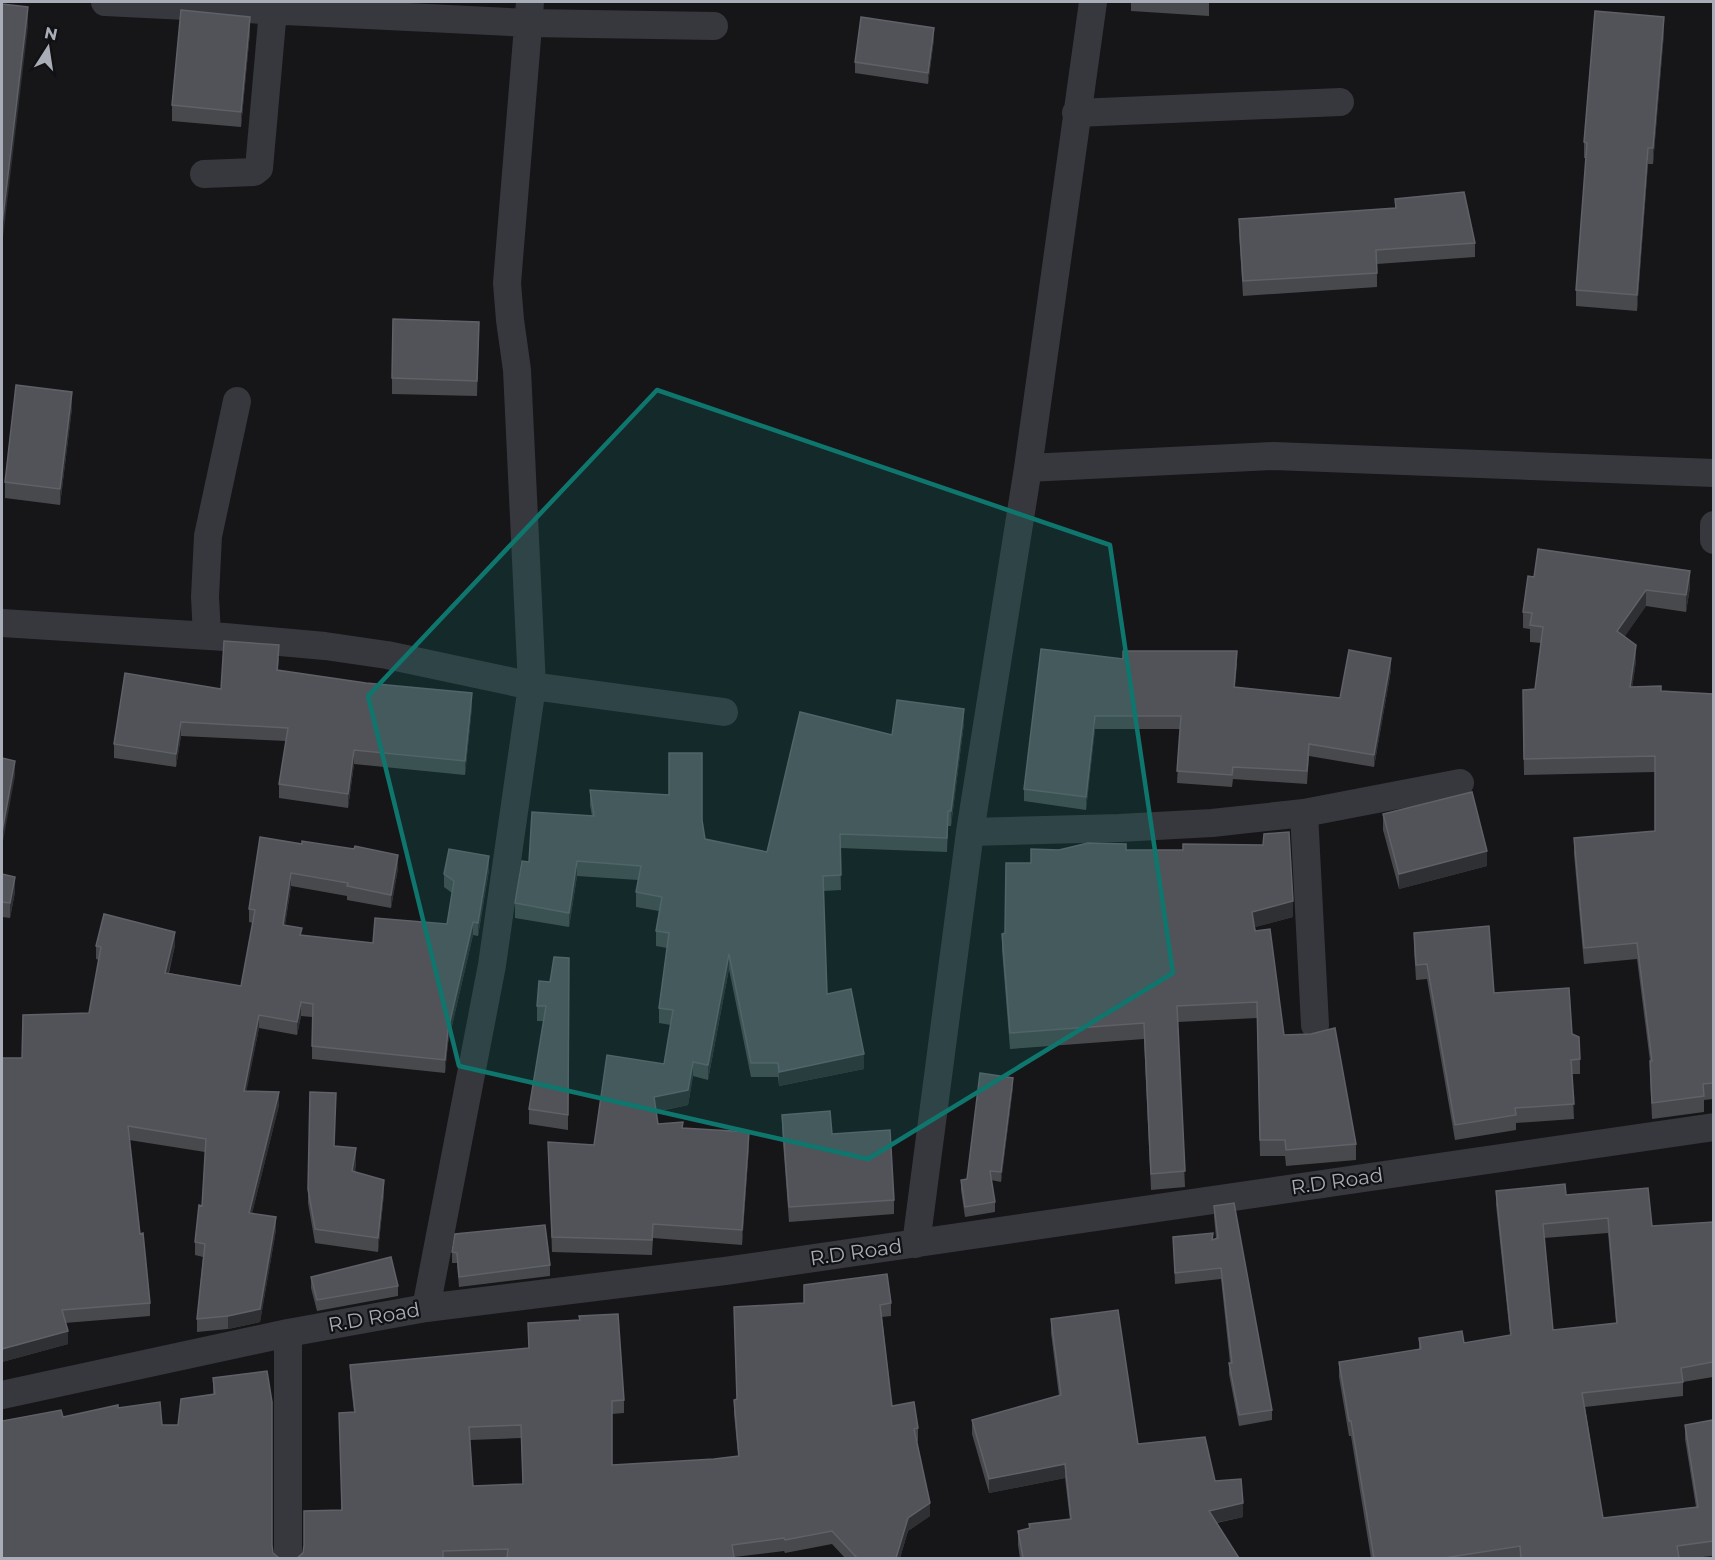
<svg xmlns="http://www.w3.org/2000/svg" width="1715" height="1560" font-family="Montserrat,sans-serif">
<rect width="100%" height="100%" fill="#161618"/>
<g fill="none" stroke-linecap="round" stroke-linejoin="round">
<!-- street -->
<path stroke="#37383d" stroke-width="28" d="M105 2 529 23 714 26
M1076 113 1340 102
M204 174 254 172 259 168 273 10
M1028 468 1274 456 1714 473
M1714 525V540
M2 623 225 637 325 646 387 655 532 686 724 712
M207 635 205 597 208 536 237 401
M1304 813 1315 1025
M970 832 1119 828 1212 823 1304 813 1460 783
M916 1244 970 832 1028 468 1093 2
M426 1308 492 965 532 686 517 370 510 320 507 283 530 2
M288 1333V1558
M2 1395 288 1333 426 1308 725 1271 1714 1127"/>
</g>
<!-- wall -->
<path fill="#47494d" fill-rule="evenodd" d="M1131 2H1209V16L1131 11Z
M250 32 241 127 172 121V105Z
M1664 33 1653 164H1648L1637 311 1576 306V290L1586 158H1584V142Z
M934 39 928 84 855 73V62Z
M1395 199 1475 243V257L1377 264V287L1243 296 1239 233V219L1395 208Z
M479 322 477 396 392 394V378Z
M72 408 60 505 5 498V482Z
M1528 576 1690 587 1686 612 1646 606 1624 637 1636 661 1632 687 1661 691 1713 694V1099L1704 1100V1112L1652 1119 1650 1077V1061L1637 959 1584 964 1574 854V838L1655 831V772L1524 775 1523 706 1535 689 1541 643 1530 642V629L1523 628V612Z
M279 658 278 670 472 707 465 775 354 764 348 808 279 798V784L286 741 181 736 176 767 114 758V744Z
M1123 659 1237 663 1235 687 1340 698 1391 670 1374 767 1309 756 1307 784 1233 779 1232 787 1177 783 1180 729H1095L1086 810 1024 801V789Z
M964 723 951 826H948L947 852 840 848 841 890 823 891 827 994 864 1069 779 1086 778 1077H751L729 969 708 1080 693 1076 688 1105 656 1112 658 1124 683 1128 749 1147 742 1245 653 1238 652 1255 552 1252 548 1142 594 1145 664 1064 671 1025 659 1023V1008L667 948 656 946V931L659 911 636 907V892L638 880 577 876 569 927 515 918V903L529 862 592 816 590 805V790L702 820 705 839 767 852 892 735Z
M1383 814 1487 866 1399 889 1383 830Z
M260 837 398 868 391 908 347 900V896L291 886 285 925 302 935 373 943 447 924 452 893 444 887V874L489 870 478 936 473 935 448 1043 445 1073 312 1059V1017L301 1016 297 1035 259 1028 246 1091 279 1105 252 1213 276 1230 260 1322 228 1329 197 1332V1319L203 1257 195 1255V1242L202 1206 205 1152 129 1140 140 1234 150 1303V1316L65 1323 68 1344 2 1362V1058H22L89 1013 99 960 96 959V946L175 945 169 973 241 986 253 923 249 922V909Z
M1126 850 1293 917 1255 927 1284 1035 1356 1144V1160L1286 1166 1285 1156H1260L1257 1018 1178 1022 1185 1187 1151 1190 1144 1039 1010 1049 1002 950V934L1005 933Z
M2 874 15 892 10 918 2 917Z
M1414 933 1494 993 1572 1034 1580 1059V1074H1572L1574 1119 1516 1123V1130L1455 1140 1427 979 1416 980 1414 948Z
M569 958 568 1130 529 1124V1109L544 1021H537V1006L550 982Z
M1013 1087 1001 1182 991 1180 995 1202V1212L965 1217 961 1190V1180L967 1179Z
M782 1115 832 1134 894 1200V1214L789 1222 782 1129Z
M334 1146 356 1162 355 1172 384 1194 378 1252 315 1243 308 1203V1189Z
M1496 1191 1566 1195 1652 1226 1713 1222V1377L1683 1382V1396L1585 1407 1603 1518 1696 1507 1685 1439V1425L1713 1420V1556L1692 1558H1371L1351 1436H1349L1339 1377V1362L1419 1349V1338L1464 1343 1510 1335 1496 1205ZM1608 1233 1616 1323 1553 1330 1544 1238Z
M1214 1206 1272 1410V1420L1239 1426 1229 1374V1363H1230L1221 1279 1175 1284 1173 1237 1213 1239 1216 1238 1214 1216Z
M452 1252 550 1265V1276L459 1287 457 1263H452Z
M311 1277 398 1286V1296L317 1311 311 1288Z
M891 1303V1316L882 1317 892 1406 918 1428V1441H917L930 1516 908 1531 900 1558H845L832 1544 785 1553 784 1551 734 1557V1558H297L341 1510 354 1412 350 1378V1365L529 1348 528 1323 624 1400V1413L612 1414V1465L714 1459 738 1456 734 1413V1400H737L734 1320ZM521 1438 523 1484 473 1486 470 1440Z
M1051 1319 1138 1444 1215 1481 1243 1517 1217 1523 1239 1558H1020L1018 1545V1531L1070 1520 1065 1478 989 1493 972 1434V1420L1059 1396 1051 1333Z
M213 1378 272 1545 273 1553 63 1417 118 1408 162 1425H178L213 1395Z"/>
<!-- shaded-wall -->
<path fill="#2f3033" d="M28 7V27L2 246V225Z
M250 17V32L241 127V112Z
M1664 17V33L1653 164V148Z
M934 28V39L928 84V73Z
M1648 148V164L1637 311V295Z
M72 392V408L60 505V489Z
M1690 571V587L1686 612V595Z
M1646 590V606L1617 648V631Z
M1636 645V661L1630 703V687Z
M1391 658V670L1374 767V755Z
M472 693V707L465 775V761Z
M964 709V723L951 826V811Z
M1095 716V729L1086 810V797Z
M181 722V736L176 767V754Z
M354 750V764L348 808V794Z
M15 761V776L2 847V832Z
M1487 851V866L1399 889V874Z
M398 855V868L391 908V895Z
M489 856V870L478 936V923Z
M577 861V876L569 927V913Z
M291 873V886L283 938V925Z
M15 877V892L10 918V903Z
M1293 901V917L1252 928V912Z
M473 922V935L448 1043 445 1073V1060L448 1030Z
M175 932V945L165 986V973Z
M729 954V969L708 1080V1065Z
M301 1002V1016L297 1035V1022Z
M259 1015V1028L244 1104V1091Z
M864 1054V1069L779 1086V1072Z
M693 1062V1076L688 1105 654 1112V1097Z
M1013 1078V1087L1001 1182V1172Z
M279 1092V1105L249 1226V1213Z
M749 1132V1147L742 1245V1230Z
M356 1148V1162L352 1185V1171Z
M384 1180V1194L378 1252V1238Z
M276 1217V1230L260 1322 228 1329V1316Z
M68 1331V1344L2 1362V1349Z
M1065 1464V1478L989 1493V1479Z
M930 1503V1516L908 1531 900 1558H896L908 1518Z
M1243 1503V1517L1209 1524V1511Z"/>
<!-- building -->
<path fill="#525359" stroke="#5f6168" stroke-width="1.5" fill-rule="evenodd" d="M2 4 28 7 2 225Z
M181 10 250 17 241 112 172 105Z
M1595 11 1664 17 1653 148H1648L1637 295 1576 290 1587 143 1584 142Z
M861 17 934 28 928 73 855 62Z
M1464 192 1475 243 1376 250 1377 273 1243 281 1239 219 1396 208 1395 199Z
M393 319 479 322 477 381 392 378Z
M16 385 72 392 60 489 5 482Z
M1538 549 1690 571 1686 595 1646 590 1617 631 1636 645 1630 687 1661 686V691L1713 694V1083L1703 1084 1704 1096 1652 1103 1650 1061H1652L1637 943 1584 948 1574 838 1655 831V756L1524 759 1523 690 1535 689 1543 627 1530 625 1532 613 1523 612 1528 576 1534 577Z
M224 641 279 645 277 670 366 683 472 693 465 761 354 750 348 794 279 784 288 728 181 722 176 754 114 744 125 673 221 689Z
M1041 649 1123 659V651H1237L1234 687 1340 698 1349 650 1391 658 1374 755 1309 744 1307 771 1233 767 1232 775 1177 771 1181 716H1095L1086 797 1024 789Z
M897 700 964 709 951 811H948L947 838 840 834 841 875 823 876 827 994 851 989 864 1054 779 1072 778 1063H751L729 954 708 1065 693 1062 688 1090 654 1097 658 1124 683 1122 682 1128 749 1132 742 1230 653 1224 652 1240 552 1237 548 1142 594 1145 607 1055 664 1064 673 1010 659 1008 669 933 656 931 662 897 636 892 641 866 577 861 569 913 515 903 522 861 529 862 532 812 594 816 590 790 669 795V753H702V820L705 839 767 852 800 712 892 735Z
M2 758 15 761 2 832Z
M1472 792 1487 851 1399 874 1383 814Z
M1289 832 1293 901 1252 912 1255 931 1270 929 1284 1035 1311 1034 1335 1028 1356 1144 1286 1150 1285 1140H1260L1257 1002 1177 1006 1185 1171 1151 1174 1144 1023 1010 1033 1002 934 1005 933 1006 863H1031V849L1059 850 1088 843 1126 844V850H1183V844L1263 845 1264 834Z
M260 837 302 844V841L354 849 355 846 398 855 391 895 347 886 348 883 291 873 283 925 302 928 300 935 373 943 375 918 447 924 454 881 444 874 449 849 489 856 478 923 473 922 448 1030 445 1060 312 1046 313 1004 301 1002 297 1022 259 1015 244 1091 279 1092 249 1213 276 1217 260 1309 228 1316 197 1319 205 1244 195 1242 199 1205 202 1206 206 1139 128 1126 140 1234 143 1233 150 1303 62 1310 68 1331 2 1349V1058H22L23 1015 89 1013 101 947 96 946 104 914 175 932 165 973 241 986 255 910 249 909Z
M2 874 15 877 10 903 2 902Z
M1489 926 1494 993 1569 988 1572 1034 1579 1037 1580 1059 1571 1060 1574 1104 1515 1108 1516 1115 1455 1125 1427 964 1416 965 1414 933Z
M554 957 569 958 568 1115 529 1109 546 1006H537L539 981 550 982Z
M980 1073 1013 1078 1001 1172 990 1171 995 1202 965 1207 961 1180 967 1179Z
M310 1092 336 1093 334 1146 356 1148 352 1171 384 1180 378 1238 315 1229 308 1189Z
M830 1111 832 1134 890 1130 894 1200 789 1207 782 1115Z
M1565 1184 1566 1195 1648 1188 1652 1226 1713 1222V1362L1681 1368 1683 1382 1582 1393 1603 1518 1698 1507 1685 1425 1713 1420V1541L1677 1546 1679 1558H1521L1520 1546 1444 1558H1374L1351 1421H1349L1339 1362 1421 1349 1419 1338 1462 1331 1464 1343 1511 1335 1496 1191ZM1608 1218 1617 1323 1553 1330 1543 1224Z
M1234 1203 1272 1410 1239 1415 1229 1363H1232L1221 1268 1175 1273 1173 1237 1213 1233 1212 1240 1218 1238 1214 1206Z
M545 1225 550 1265 459 1277 457 1253 452 1252 455 1234Z
M391 1257 398 1286 317 1300 311 1277Z
M887 1274 891 1303 880 1305 892 1406 914 1402 918 1428 914 1429 930 1503 908 1518 896 1558H857L832 1531 785 1540 784 1538 732 1545 734 1558H507L508 1549 443 1551V1558H297L303 1553 304 1545V1511L342 1510 339 1413 355 1412 350 1365 529 1348 528 1323 580 1320 579 1316 618 1314 624 1400 612 1401V1465L714 1459 739 1456 734 1400 737 1399 734 1307 804 1303V1285ZM521 1425 523 1484 473 1486 469 1427Z
M1118 1310 1138 1444 1205 1437 1215 1481 1241 1479 1243 1503 1209 1511 1239 1558H1023L1018 1531 1030 1528 1029 1524 1071 1519 1065 1464 989 1479 972 1420 1061 1395 1051 1319Z
M267 1371 272 1402V1545L273 1553 279 1558H2V1421L61 1410 63 1417 118 1405V1408L160 1402 162 1425H178L181 1399 215 1394 213 1378Z"/>
<!-- marked area -->
<path fill="#0f766e" fill-opacity="0.2" stroke="#0f766e" stroke-width="4.5" stroke-linejoin="round" d="M657 390 1110 545 1173 973 868 1159 459 1066 368 696Z"/>
<g text-anchor="middle" dominant-baseline="central" stroke-width="4.5" stroke-linejoin="round" paint-order="stroke">
<!-- street labels -->
<g font-size="20" fill="#a8adb8" stroke="#111113">
<text transform="translate(1337 1181) rotate(-8)">R.D Road</text>
<text transform="translate(856 1252) rotate(-8)">R.D Road</text>
<text transform="translate(374 1317) rotate(-10)">R.D Road</text>
</g>
</g>
<!-- border -->
<rect width="1715" height="1560" fill="none" stroke="#a8adb8" stroke-width="6"/>
<!-- north arrow -->
<g transform="translate(48 48) rotate(12)" stroke="#111113" stroke-width="4.5" paint-order="stroke">
<path d="M0-4.5L10 22L0 15L-10 22Z" fill="#a8adb8"/>
<text y="-9" font-size="16" font-weight="bold" text-anchor="middle" fill="#a8adb8">N</text>
</g>
</svg>
